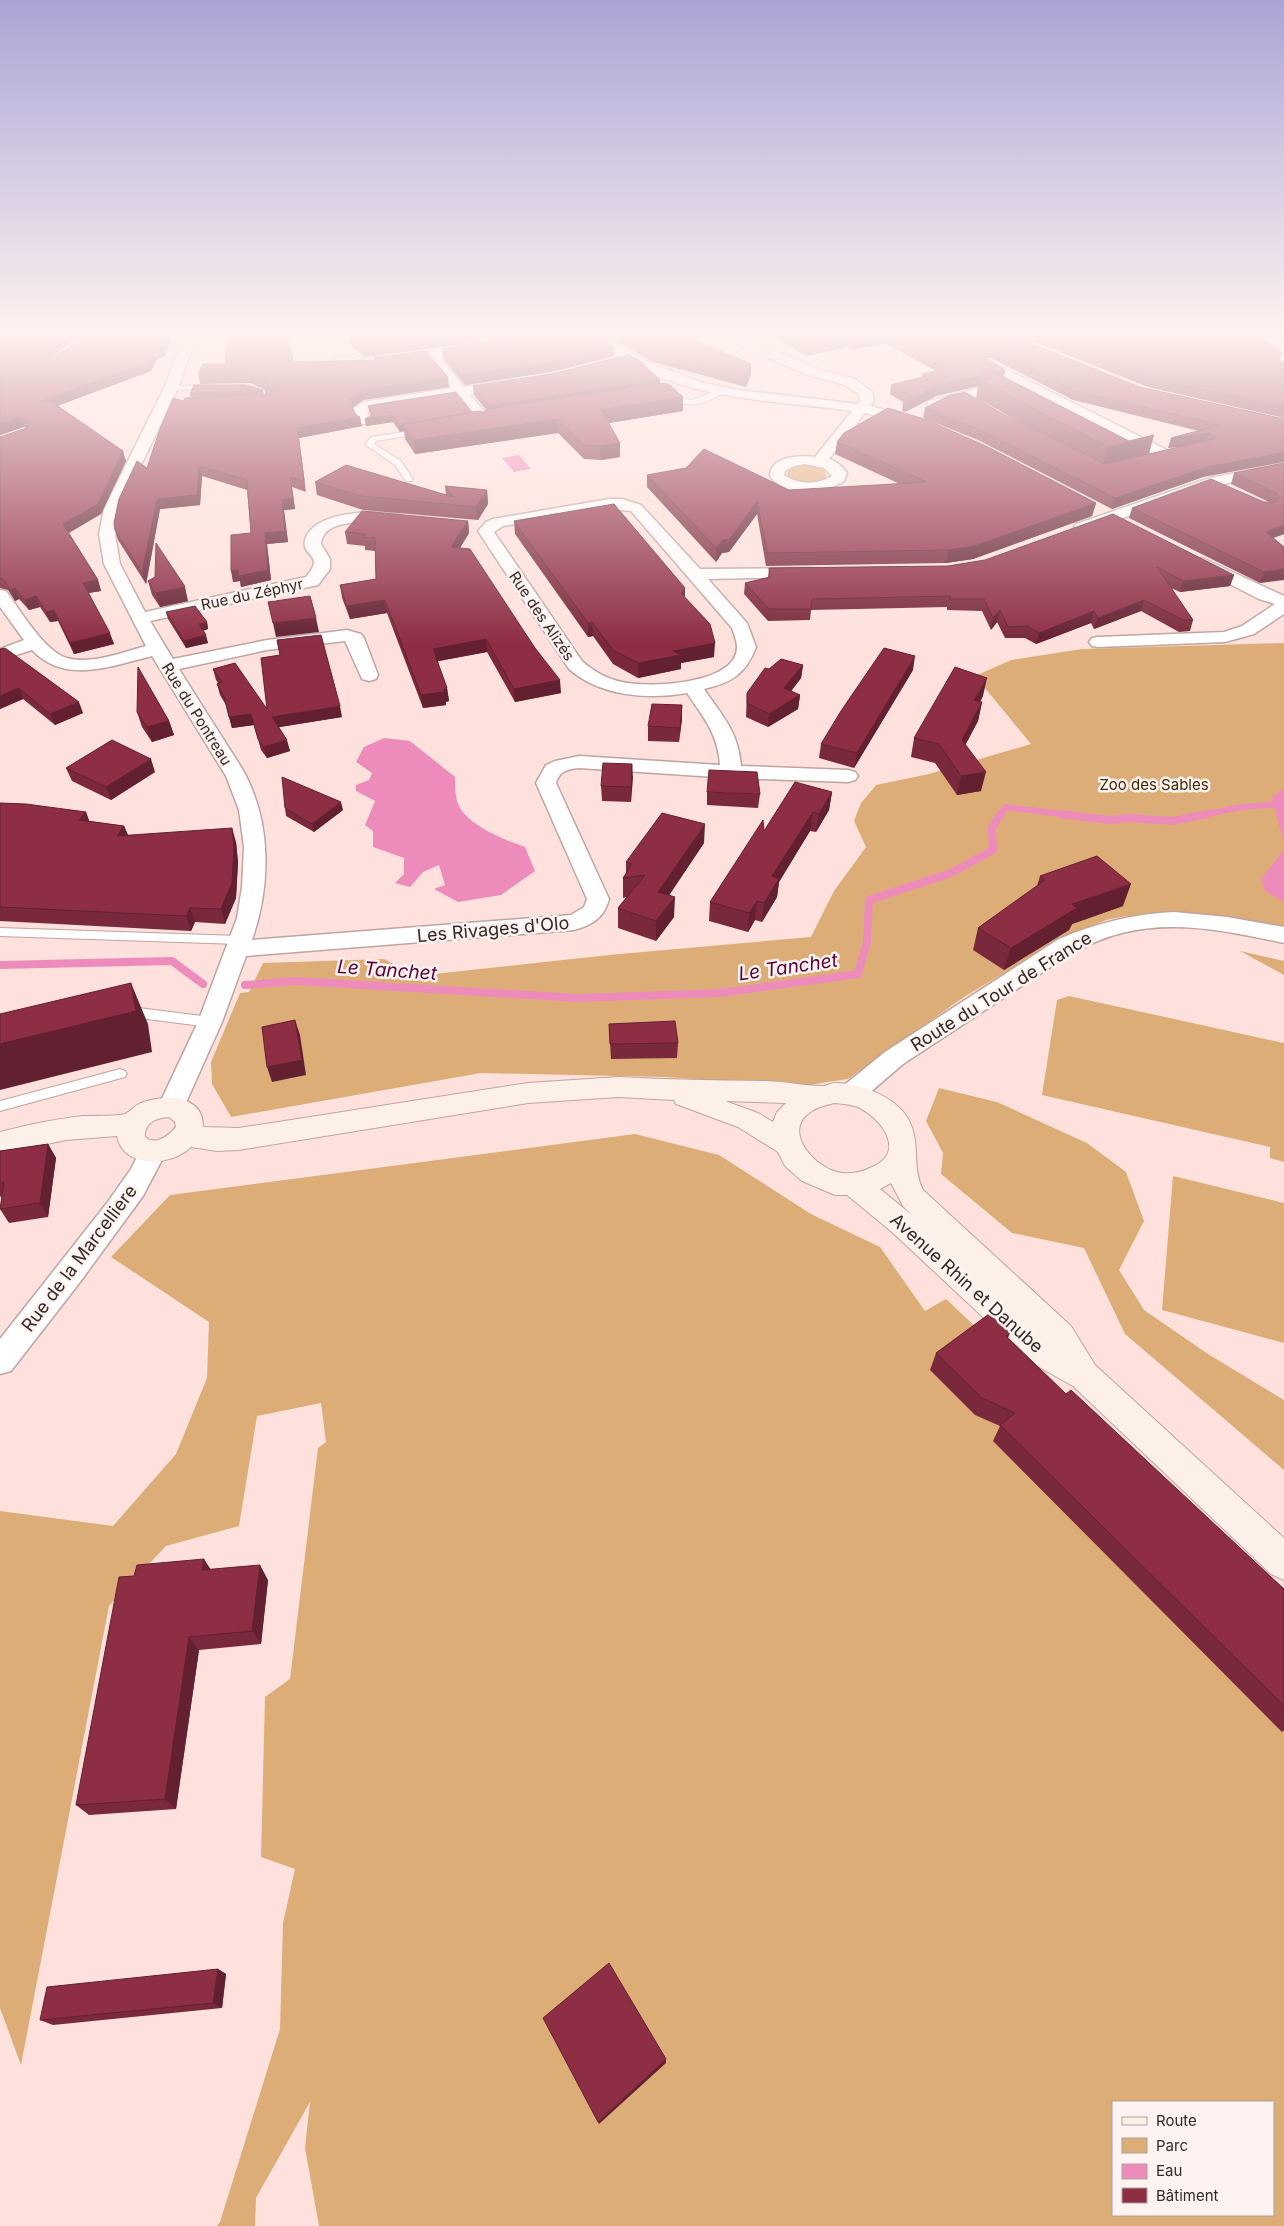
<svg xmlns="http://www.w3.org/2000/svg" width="1284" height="2226" font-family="Inter,sans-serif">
<rect width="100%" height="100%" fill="#fee1dc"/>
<!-- green -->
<path fill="#ddad78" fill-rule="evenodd" d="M806 465 824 470 827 476C818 486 796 485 787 475L789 469Z
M1284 643V924L1281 930 1175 914 1127 916 1106 920 1073 934 1027 959 964 997 848 1079 801 1086 664 1077 481 1073 231 1117 212 1084 211 1062 240 993 249 992 263 963 384 959 416 976 609 955 811 937 834 891 866 847 854 821 861 803 876 785 929 774 1031 744 975 676 1011 660 1082 649Z
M1240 951 1284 961V975Z
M1069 996 1284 1043V1162L1270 1158V1147L1042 1095 1057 1000Z
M939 1088 997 1102 1087 1143 1126 1172 1144 1221 1119 1270 1144 1310 1208 1354 1284 1400V1470L1125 1334 1084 1248 1012 1233 941 1174 943 1153 926 1121Z
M635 1134 719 1155 811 1214 880 1247 925 1311 946 1299 1284 1619V2226H319L305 2148 310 2102 256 2198 255 2226H217L220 2222 280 2029 283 1923 295 1869 261 1857 265 1697 290 1679 318 1448 326 1442 321 1403 257 1416 239 1526 166 1546 109 1606 21 2065 0 2008V1511L113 1526 176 1454 207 1378 209 1322 111 1257 170 1195ZM1113 2102H1273V2215H1113Z
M1173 1176 1284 1203V1343L1162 1310Z"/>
<!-- water -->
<path fill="#ed8cbb" d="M518 455H519L531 469 514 472 502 458Z
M384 738 410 741 455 777C455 785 455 794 457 801 463 824 505 840 525 847L535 871 501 895 458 902 434 889 445 885 439 865 423 872 410 887 395 883 404 874V858L373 847V831L365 825 375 801 356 791V785L369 780 372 773 356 762 364 747Z
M1284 789V902L1265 891 1261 879 1283 851V839L1272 799 1274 795Z"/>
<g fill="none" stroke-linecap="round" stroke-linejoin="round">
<!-- stream-far1 -->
<path stroke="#ed8cbb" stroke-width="6" d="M1000 815 1005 807 1070 815
M1201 815 1242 807 1284 804"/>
<!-- stream -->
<path stroke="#ed8cbb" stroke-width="8" d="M1060 814 1109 820 1128 818 1172 821 1208 814
M0 965 172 961 203 984
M245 985 296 981 578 998 720 993 858 974 867 942 869 900 951 873 993 850 992 827 1001 814"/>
<defs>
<path id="lane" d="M212 385 216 387 214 388 171 390 167 388 171 386Z
M241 385 257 387 269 393 265 395 254 390 239 388 237 387Z
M719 390 725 391C714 400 692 409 679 402 674 400 669 396 665 393L672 391 684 399 692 400Z
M423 429 427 431 426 433 376 441 374 444 401 461 413 479 412 481H406L395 465 365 444 371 437Z
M0 928 239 936 245 940 239 944 0 936Z
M139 1008 210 1017 216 1022 210 1027 139 1018 126 1022 120 1017 121 1014Z
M120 1069 125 1071 127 1074 125 1077 0 1111V1101Z"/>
<path id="street" d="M186 332H198L178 388 120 509 115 534 120 564 145 612 306 577C326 554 301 557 305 540 313 511 376 509 400 515L402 518 400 521C380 526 324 513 321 544L330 559V569L318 585 150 621 173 659 267 640 347 630 361 634 364 638 378 675 376 679 369 681 362 679 345 641 267 650 179 669C194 693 209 717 224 740 231 752 240 764 246 776 272 827 270 888 252 940L571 915 584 907 587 899 536 783 546 765 555 761 579 756 720 765C718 734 704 718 687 693 647 700 600 696 569 669L478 531 486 522 493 519 609 499H622L641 505 700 569 811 568 813 572 811 576 805 577 708 579 747 623 756 647C746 674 731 683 704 689 723 717 738 731 741 766L848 770 855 772 858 776 855 780 848 782 731 778 579 768C568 769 559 771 556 783L609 899C604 918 592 925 574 930L246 956 222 1022 184 1107 180 1114 171 1117 162 1114 158 1107 198 1022 237 918 242 887 244 847 239 810 226 776 152 656C111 666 65 685 32 650L0 660V649L24 640 0 607V590L6 591C20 610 45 652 67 658 92 665 123 652 146 646L104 564 99 534 104 509 164 388ZM609 509 631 511 732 628C734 634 737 641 737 647 737 685 648 688 622 682 607 679 593 671 582 661L494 532 503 526Z
M481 332H493L499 341 486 350 440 357 464 387 509 380 514 381 516 384 514 387 470 394 491 420 489 423H479L457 396 372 409 367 411 371 421 369 424H359L352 410 363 402 452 388 428 358 359 368 336 363 335 360 336 357 341 356 359 360 479 344 486 340Z
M589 332H601L618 345 652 364 704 383 738 390 858 404 860 401 859 394 845 385 808 375 716 335 714 332H730L818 369 855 379 872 392 874 401 870 406 921 419 923 422 916 426 865 413 829 459C836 461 843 467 847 473L844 481C824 494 786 499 770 476 770 456 801 455 815 457L852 411C773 400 692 401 621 358 609 351 596 344 589 332ZM805 464 824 468 832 476C817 485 799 485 784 475L785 471 794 466Z
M985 359 1169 451 1171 454 1169 457H1159L1017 384 1015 387 939 407H929L927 404 929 401 1009 380 980 366 979 363 980 360Z
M1284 463V471L1219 485 1088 530H1076L1074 527 1076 524 1210 478Z
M1202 558 1284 596V614L1254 634 1225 642 1098 647 1092 646 1089 642 1092 638 1098 637 1224 632 1242 626 1275 604 1259 599 1196 567 1194 563 1196 559Z
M1174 912 1227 917 1284 927V943C1232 932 1175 919 1122 933 1105 937 1090 944 1075 951L903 1064 860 1101 851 1104 842 1101 838 1094 842 1087 885 1052 1059 939C1097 923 1133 914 1174 912Z
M153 1142 163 1145 166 1152 143 1196 80 1282 11 1371 0 1374V1339L107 1203 131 1169 143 1145Z"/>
<path id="secondary" d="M619 1077C667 1080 715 1080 763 1081 783 1081 804 1086 824 1086 827 1086 831 1083 834 1083 842 1083 850 1084 857 1086 876 1091 893 1099 905 1114 923 1139 910 1164 923 1190L1071 1326 1095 1365 1284 1538V1580L1271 1574 1073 1386 1032 1363 892 1232 847 1195H835L802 1181 785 1166 778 1152 738 1127 676 1104 674 1100 619 1097 528 1103 239 1150 217 1151 191 1147C171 1167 123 1169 117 1136L66 1140 0 1154V1132C27 1125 55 1119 83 1116 90 1116 121 1116 125 1114 131 1111 134 1106 141 1103 163 1094 204 1094 203 1127L239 1128 528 1083ZM725 1101 786 1103 777 1112 773 1122 758 1113ZM834 1103C843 1104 852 1104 860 1108 881 1119 906 1151 874 1166 863 1172 850 1175 837 1172 813 1166 781 1130 812 1111 818 1107 827 1105 834 1103ZM169 1117 175 1122 176 1127C168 1136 156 1146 145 1137 144 1123 156 1118 169 1117ZM891 1183 903 1206 913 1216 880 1189Z"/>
</defs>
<!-- lane casing -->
<use href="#lane" stroke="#bfa4a0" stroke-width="2"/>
<!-- street casing -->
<use href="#street" stroke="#bfa4a0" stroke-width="3"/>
<!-- secondary casing -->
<use href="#secondary" stroke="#bfa4a0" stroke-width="2"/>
<!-- lane -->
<use href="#lane" fill="#fff" fill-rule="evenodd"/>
<!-- street -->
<use href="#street" fill="#fff" fill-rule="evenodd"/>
<!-- secondary -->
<use href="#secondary" fill="#fcf0e9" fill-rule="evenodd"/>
</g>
<!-- wall -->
<path fill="#7a283b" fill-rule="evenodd" d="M347 332H483V339L478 342 364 357 350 344Z
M495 332H592L614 347V356L556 371 465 385 443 358 442 349 486 342 497 335Z
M603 332H714V336L693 340 751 374 746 387 653 362 619 343Z
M765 332H984L1140 387 1284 419 1203 477 1112 509 978 440 923 418 925 408 976 398 978 386 936 396 905 412 902 411 903 402 890 394 891 385 922 377V374L936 371 885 343 852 350 846 347 807 356ZM986 358H991L1073 400 1199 431 1168 448 1179 447 1149 454 1004 377 1005 370ZM978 399 1027 426 1001 413Z
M989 332H1158L1179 341H1184L1173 333 1163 332H1253L1282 352 1279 361 1284 363V418L1148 387 1037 343Z
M1275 332H1284V344Z
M0 341 71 342 51 358 165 356 157 359 151 371 57 406 126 461 101 514 69 533 98 580 101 591 89 593 114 644 74 654 58 621 50 622 40 607 29 610 19 599 15 601 8 590 0 588V437L26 428 24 427 0 435Z
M374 358 449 387 363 400 352 408 362 426 299 438 306 492 292 487 295 509 284 510 288 542 267 544 271 580 241 587 240 581 233 582 251 533 247 490 202 476 200 505 160 509 146 584 118 540 115 530 183 401 191 398 190 394 263 390 264 395H266L264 389 250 383 200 384 198 374 293 362 374 360Z
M660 384 683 397V411L609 423 620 443V457L601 460 584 459 558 433 415 454 405 439 404 431 400 432 393 422 366 426 365 419 371 416 368 406 472 412H484L486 410 474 395 473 386Z
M837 442 1096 503 1092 516 973 559 946 563 766 566 757 514 729 552 722 553 716 562 647 487V475L789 490 900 484 835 454Z
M1284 463V534L1273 538 1284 547 1260 583 1129 518 1132 508 1269 502 1231 484 1234 473Z
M315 482 446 495 445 486 487 490 488 504 478 520 363 510 317 495Z
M1113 514 1234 575 1230 586 1180 592 1171 588 1193 620 1190 631 1179 632 1141 611 1094 629 1091 623 1036 644 1025 638H1005L997 622 991 630 982 611 947 610V607L811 610 810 620 768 621 744 594 745 583 768 578 769 568 948 566 985 560Z
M468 521 469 533 460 548 561 693 515 702 487 652 437 661 447 688 449 701 446 702V705L423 708 387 613 350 619 342 598 340 585 376 579 375 551 365 550V546L347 544 345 532Z
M514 521 685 598 714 657 681 663V669L638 678 613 664 593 636 588 637 515 534Z
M148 581 188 601 160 607 152 595Z
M166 612 207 622 208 629 203 631 208 643 186 648 168 619Z
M0 649 83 713 55 725 23 699 0 709Z
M803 665 801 678 791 691 800 695 798 709 768 727 746 717 747 693 769 669Z
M213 669 267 709 342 717 279 727 290 751 267 758 261 750 254 725 232 728 226 705 220 695 217 684 218 683 216 680Z
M913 670 854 768 819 758 821 744Z
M983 696 980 702H982L978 721 965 745 981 791 957 795 935 763 911 757 914 738Z
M682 705V719L679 742 648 741V726Z
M137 712 169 721 174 735 152 742 142 727Z
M632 764 631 802 602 801 601 786Z
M66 768 155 772 111 800 72 781Z
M707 792 760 794 758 808 707 805Z
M832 792 829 810 816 832 810 831 779 882 777 897 762 922 755 920 748 932 709 921 710 902 764 831Z
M0 803 86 812 89 821 124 826 128 835 236 842 238 862 236 898 225 924 195 922 191 931 0 921Z
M285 808 343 810 314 832 286 816Z
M704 843 669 895 674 917 656 941 618 928V908L627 897 623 898V878L626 874V862Z
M1040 876 1123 906 1072 924 1069 930 1004 970 973 950 978 928 1037 886Z
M609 1024 678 1043 677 1058 611 1059Z
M48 1144 56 1158 48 1217 9 1223 0 1209 2 1198 0 1196V1151Z
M1010 1333 1008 1338 1066 1394 1284 1589V1730L1282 1732 993 1441 1000 1426 975 1415 930 1370 936 1353Z
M211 1570 268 1580 261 1644 199 1650 176 1809 89 1815 76 1805Z
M218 1969 226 1974 222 2008 53 2025 40 2020Z"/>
<!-- shaded-wall -->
<path fill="#632030" d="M0 332H20L0 339Z
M73 332H103L71 342 45 362 42 353 69 333Z
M168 332H174L165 356 157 359 151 371 41 412 38 402 155 350Z
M480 332H483V339L478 342 364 357 363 348Z
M686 332H714V336L677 343 678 333Z
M886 334 885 343 852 350 853 341Z
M847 338 846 347 807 356 808 346Z
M614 347V356L556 371 465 385 464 375Z
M1282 352 1279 362 1272 365 1275 356Z
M751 364V374L746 387 747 377Z
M985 369 981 385 982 382 979 380 978 386 936 396 905 412 906 402 937 386Z
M1005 370 1003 379 995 381 997 372Z
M448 377 449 387 363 400 350 410 349 400 361 390Z
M660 380V390L490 415 489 406Z
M683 397V411L602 424 601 410Z
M392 415 393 422 366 426 365 419Z
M21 417 24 427 0 435V424Z
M360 417 362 426 299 438 306 492 297 428Z
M558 419V433L415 454 414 440Z
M399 425H403L404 431 400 432Z
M1209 433 1206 443 1168 448 1171 438Z
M1154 435 1149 454 1103 466 1108 447Z
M620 443V457L601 460 600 446Z
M123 451 126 461 101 514 66 534 63 524Z
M1284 452V462L1203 477 1112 509 1115 498 1207 467Z
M199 466 202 476 200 505 160 509 146 584 142 573 157 499Z
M290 477 295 509 284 510 288 542 267 544 271 580 241 587 240 581 233 582 231 571 282 500Z
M487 490 488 504 478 520 476 507Z
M757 501V514L729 552 722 553 716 562V548Z
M1096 503 1092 516 973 559 946 563 948 550Z
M468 521 469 533 453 559 451 547Z
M1284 525V534L1262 542 1266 532Z
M1284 569V580L1260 583 1264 572Z
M1234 575 1230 586 1180 592 1183 581Z
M98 580 101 591 87 593 83 583Z
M185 587 188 601 160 607 156 593Z
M15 588 19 599 15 601 11 590Z
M685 588V601L681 593Z
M36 596 40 607 29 610 25 600Z
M385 600 387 613 350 619 347 606Z
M1144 600 1141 611 1094 629 1098 618Z
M54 610 58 621 50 622 46 612Z
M1000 610 997 622 991 630 993 618Z
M1094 611 1091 623 1036 644 1039 633Z
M316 618 319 632 276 637 273 623Z
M207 622 208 629 201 631 199 624Z
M592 622 593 636 588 637V623Z
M110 633 114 644 74 654 70 643Z
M206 635 208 643 186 648 184 641Z
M486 639 487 652 434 662 433 649Z
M715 643 714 657 681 663V669L638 678V663L673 651Z
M915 656 913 670 854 768 857 753Z
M803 665 801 678 783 702 784 688Z
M987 678 983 696 970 719 974 700Z
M560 680 561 693 515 702 514 689Z
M19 688 23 699 0 709V696Z
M447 688 449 701 446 702V705L423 708 421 695Z
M800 695 798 709 768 727 769 714Z
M79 702 83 713 55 725 50 714Z
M982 702 978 721 958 759 962 740Z
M682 705V719L679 742 680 728Z
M340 706 342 717 274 728 272 717Z
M251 714 254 725 232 728 229 717Z
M169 721 174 735 152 742 147 727Z
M287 740 290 751 267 758 264 747Z
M151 759 155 772 111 800 106 787Z
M632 764 633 778 631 802V787Z
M986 772 981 791 957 795 961 776Z
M832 792 829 810 816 832 819 814Z
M341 802 343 810 314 832 312 824Z
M86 812 91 826 79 820Z
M813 812 810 831 779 882 777 897 762 922 764 903 772 876Z
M705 824 704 843 658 912V892Z
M124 826 130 840 117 836Z
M232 828 236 842 238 862 236 898 225 924 221 909Z
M1131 884 1123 906 1072 924 1069 930 1004 970 1011 948 1072 904Z
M675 897 674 917 656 941V921Z
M757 901 755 920 748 932 749 913Z
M190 908 195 922 191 931 186 916Z
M131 983 148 1024 152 1052 0 1090V1044Z
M295 1020 300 1035 306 1075 272 1082 267 1067Z
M48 1144 56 1158 48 1217 40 1203Z
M204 1559 213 1573 202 1570Z
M260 1565 268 1580 261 1644 252 1631Z
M189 1637 199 1650 176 1809 165 1799Z
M218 1969 226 1974 222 2008 213 2003Z
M666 2059V2063L599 2124 598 2122Z"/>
<!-- building -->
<path fill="#8e2e45" stroke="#632030" d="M26 332H73L69 333 42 353 51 358 78 342 110 332H168L162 347 155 350 149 362 38 402H52L123 451 98 504 63 524 98 580 83 583 110 633 70 643 54 610 46 612 36 596 25 600 15 588 11 590 3 579 0 578V437L27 428 31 423 21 417 0 424V341Z
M228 332H287L293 362 376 360 374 358 426 351 448 377 361 390 349 400 356 415 360 417 297 428 304 481 290 477 293 498 282 500 285 531 265 533 268 570 238 576V570L231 571V535L251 533 247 480 199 466 197 495 157 499 142 573 115 530 114 523 119 499 137 461 147 468 161 426 173 398 183 401 185 398 278 394 280 392 279 387H264L269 384 268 382 248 374H198L203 364H225Z
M348 332H480L478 333 363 348 348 334Z
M500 332H592L614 347 555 362 464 375 442 349 486 342Z
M616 332H686L678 333 751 364 747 377 653 353Z
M782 332H984L1030 343 1140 387 1284 419V452L1207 467 1115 498 980 430 925 408 948 396 965 392 1001 413 1105 464 1214 439 1215 436 1209 433 1171 438 1220 425 1076 391 993 349H981L979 354 1005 370 997 372 985 369 983 375 937 386 906 402H903L912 396 891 385 926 376 922 374 949 368 886 334 853 341 847 338 808 346Z
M1030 332H1158L1174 336 1179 341H1190L1192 335 1187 332H1253L1282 352 1275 356V359L1284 363V407L1150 378 1039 334Z
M628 355 638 359 660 380 489 406 473 386 556 373Z
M1000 375 1129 441 1154 435 1108 447 979 380Z
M664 383 670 385 683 397 601 410 620 443 600 446 584 445 558 419 414 440 403 425 478 411 484 412 488 409Z
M194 385H246L263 390 190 394Z
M456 392 472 412 399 425 392 415 365 419 372 415 368 406 372 405Z
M888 408 927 420 986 446 1096 503 975 546 948 550 767 553 757 501 730 539 723 540 716 548 647 475 686 468 704 449 789 490 927 482 837 442 844 433Z
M1284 463V525L1266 532 1284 547V569L1264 572 1132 508 1211 479 1264 502H1275L1280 498 1276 493 1234 473Z
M346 465 453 497 445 486 487 490 476 507 361 496 315 482Z
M614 504 685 588 681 593 710 624 715 643 673 651 682 655 638 663 613 650 592 622 588 623 514 521Z
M362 511 468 521 451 547 470 549 535 648 560 680 514 689 486 639 433 649 447 688 444 689V692L421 695 385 600 347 606 340 585 376 579 375 538 363 537 366 534 345 532Z
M1113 514 1234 575 1183 581 1157 567 1193 620H1183L1144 600 1098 618 1094 611 1039 633 1027 626 1008 627 1000 610 993 618 984 599H949L951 596 812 599 811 609H769L745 583 770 577 769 568 948 566 985 560Z
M156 543 184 585 185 587 156 593 154 591 148 581 155 577Z
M310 596 316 618 273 623 268 602Z
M195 606 207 622 199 624 206 635 184 641 166 612Z
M321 635 340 706 272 717 287 740 264 747 258 739 251 714 229 717 224 696 217 684 222 682 213 669 235 663 267 709 261 658 280 655 277 640Z
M5 648 79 702 50 714 19 688 0 696V649Z
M884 648 915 656 857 753 821 744 841 711Z
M781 659 803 665 784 688 800 695 769 714 747 703V693L765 668 769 669Z
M138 667 169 721 147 727 137 712Z
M955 667 987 678 974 700 982 702 962 740 986 772 961 776 939 744 914 738Z
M652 704 682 705 680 728 648 726Z
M112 740 151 759 106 787 66 768Z
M603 763 632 764 631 787 601 786Z
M709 770 757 772 760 794 707 792Z
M282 777 341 802 312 824 285 808Z
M795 782 832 792 819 814 813 812 772 876 779 879 764 903 757 901 749 913 710 902 763 820 764 831Z
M0 803 26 804 86 812 79 820 124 826 117 836 232 828 234 848 232 883 221 909 190 908 186 916 0 907Z
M662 813 705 824 658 892 675 897 656 921 618 908 645 875 623 878 632 864 626 862Z
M1097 856 1131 884 1072 904 1077 908 1011 948 978 928 1045 880 1040 876Z
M131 983 136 1011 0 1044V1014Z
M295 1020 302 1060 267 1067 262 1027Z
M675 1021 678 1043 610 1044 609 1024Z
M48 1144 40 1203 0 1209 4 1183H0V1151Z
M989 1314 1010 1333 1006 1336 1066 1394 1071 1390 1284 1589V1706L1000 1425 1015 1413 982 1398 936 1353Z
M204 1559 202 1570 260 1565 252 1631 189 1637 165 1799 76 1805 119 1577 134 1576 137 1565Z
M609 1963 666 2059 598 2122 543 2018Z
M218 1969 213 2003 40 2020 47 1987Z"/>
<!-- sky -->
<linearGradient id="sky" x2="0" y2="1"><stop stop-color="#aaa4d6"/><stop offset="0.52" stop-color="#fff2ef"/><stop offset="1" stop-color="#fff2ef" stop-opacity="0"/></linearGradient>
<rect width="1284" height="643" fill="url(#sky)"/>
<g text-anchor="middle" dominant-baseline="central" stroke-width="5" stroke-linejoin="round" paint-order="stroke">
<!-- far-street labels -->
<g font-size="15" fill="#342927" stroke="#fef3f0">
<text transform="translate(252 594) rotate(-12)">Rue du Zéphyr</text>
<text transform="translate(542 616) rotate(56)">Rue des Alizés</text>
<text transform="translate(197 714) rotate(58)">Rue du Pontreau</text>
</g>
<!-- far-park labels -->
<g font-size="15" fill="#412601" stroke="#fef3f0">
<text x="1154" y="784">Zoo des Sables</text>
</g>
<!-- street labels -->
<g font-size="18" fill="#342927" stroke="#fef3f0">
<text transform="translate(493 929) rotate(-5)">Les Rivages d'Olo</text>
<text transform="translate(1001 991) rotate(-32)">Route du Tour de France</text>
<text transform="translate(79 1258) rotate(-53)">Rue de la Marcelliere</text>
<text transform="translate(967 1283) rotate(42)">Avenue Rhin et Danube</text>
</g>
<!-- water labels -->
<g font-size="19" font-style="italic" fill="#590037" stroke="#fef3f0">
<text transform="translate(788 967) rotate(-8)">Le Tanchet</text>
<text transform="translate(387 970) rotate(4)">Le Tanchet</text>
</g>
</g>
<!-- legend -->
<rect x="1112" y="2101" width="162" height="115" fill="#fef3f0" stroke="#ada2a0"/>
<rect x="1122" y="2117" width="25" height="8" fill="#fcf0e9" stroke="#ada2a0"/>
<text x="1156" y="2126" font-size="15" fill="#342927">Route</text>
<rect x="1122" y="2138" width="25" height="15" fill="#ddad78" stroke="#ada2a0"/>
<text x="1156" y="2151" font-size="15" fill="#342927">Parc</text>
<rect x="1122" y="2164" width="25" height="15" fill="#ed8cbb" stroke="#ada2a0"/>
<text x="1156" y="2176" font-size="15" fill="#342927">Eau</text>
<rect x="1122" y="2188" width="25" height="15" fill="#8e2e45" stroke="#ada2a0"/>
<text x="1156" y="2201" font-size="15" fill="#342927">Bâtiment</text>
</svg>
